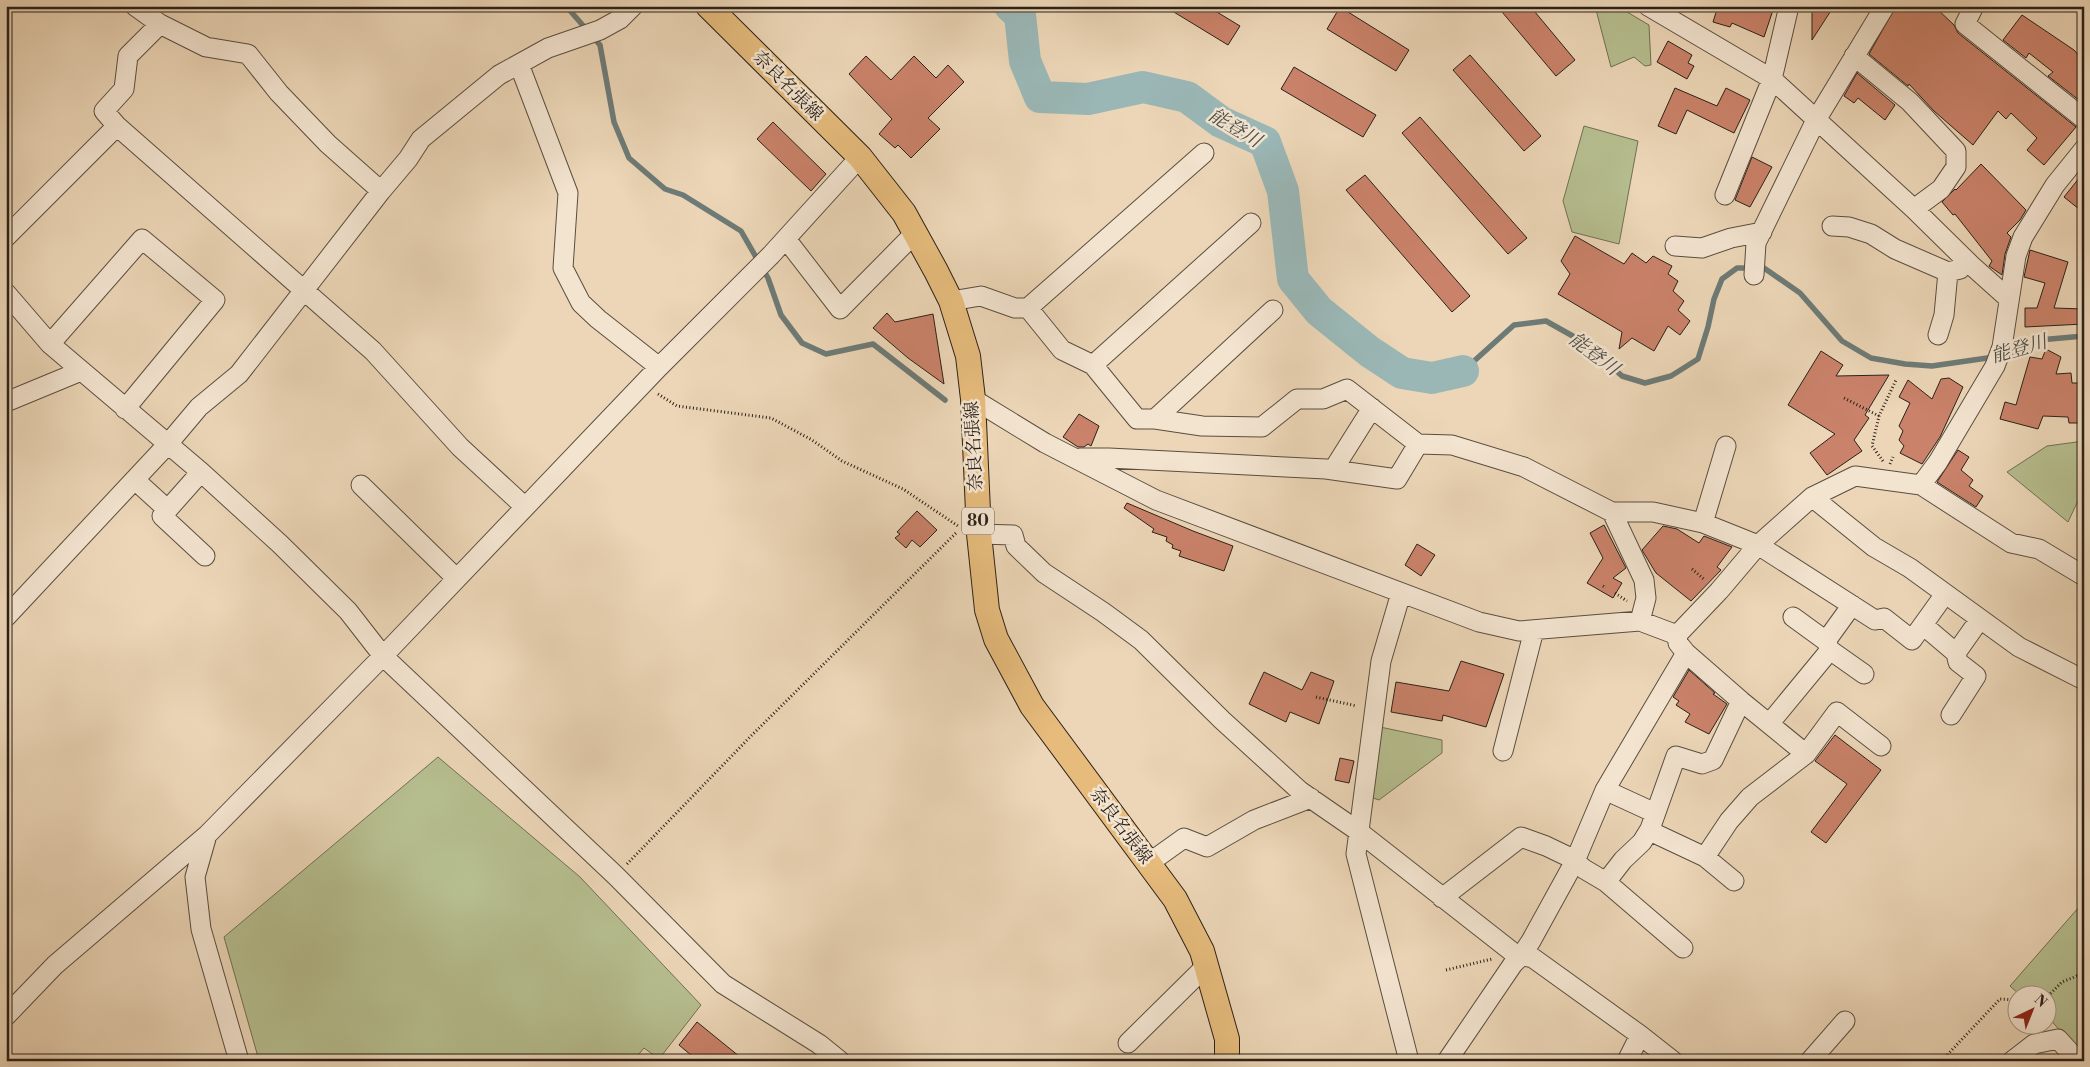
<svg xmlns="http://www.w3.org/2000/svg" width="2090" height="1067" font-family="'Libre Bodoni','Noto Serif JP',serif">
<rect width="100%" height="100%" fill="#ecd6b7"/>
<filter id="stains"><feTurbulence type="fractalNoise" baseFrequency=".004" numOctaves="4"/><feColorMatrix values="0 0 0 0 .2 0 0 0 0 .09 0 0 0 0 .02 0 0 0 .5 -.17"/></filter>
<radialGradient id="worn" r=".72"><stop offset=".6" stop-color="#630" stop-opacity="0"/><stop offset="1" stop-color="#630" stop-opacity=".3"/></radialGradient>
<!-- green -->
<path fill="#b6be8f" stroke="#707054" d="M1595 6H1617L1649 25 1651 65 1645 66 1634 57 1611 67Z
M1584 126 1638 141 1619 244 1572 232 1563 201Z
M2084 441V488L2068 522 2007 472 2047 446Z
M1380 727 1442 740V753L1379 800 1370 797Z
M438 757 580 877 701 1005 659 1059 644 1048 633 1061H262L258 1057 224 937Z
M2079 907 2084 909V1058L2048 1017V994H2019L2010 986Z"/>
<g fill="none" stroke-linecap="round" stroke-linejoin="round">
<!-- stream -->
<path stroke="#6d7b77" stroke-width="5.5" d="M566 6 600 45 614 122 629 158 665 189 683 195 741 231 768 278 781 315 802 343 826 354 873 344 945 400
M1463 371 1514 325 1546 321 1587 344 1622 376 1645 383 1671 376 1698 359 1708 327 1714 299 1722 279 1737 268H1764L1800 293 1842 341 1871 358 1905 364 1932 366 2008 355 2039 340 2084 336"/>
<!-- river -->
<path stroke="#9ab7b6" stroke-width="32" d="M1010 6 1020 15 1025 61 1040 97 1088 99 1143 87 1187 97 1221 122 1265 142 1283 191 1293 279 1319 311 1370 352 1402 373 1432 378 1463 371"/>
</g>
<!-- building -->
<path fill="#ca826a" stroke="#2a2119" d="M1164 6H1207L1240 26 1228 45Z
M1497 6H1530L1575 60 1556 76Z
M1718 6H1758L1773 10 1764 37 1732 23 1730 27 1713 22Z
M1812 6H1834L1812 40Z
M1896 6H1934L1954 25 1958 33 2076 127 2044 165 2027 150 2037 138 2011 113 2006 119 1998 111 1973 145 1934 111 1909 84 1908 86 1869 54Z
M1340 7 1409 50 1396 71 1327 29Z
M2022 15 2074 50 2084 62V104L2048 76 2053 72 2029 53 2026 58 2003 40Z
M1668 41 1692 55 1688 63 1694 66 1687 79 1657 62Z
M1470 55 1541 136 1524 151 1453 70Z
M866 56 891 80 914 56 936 78 948 65 964 82 928 118 940 129 911 158 898 145 895 148 879 134 892 119 849 74Z
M1294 67 1376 115 1363 137 1281 89Z
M1857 73 1895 105 1885 120 1858 98 1854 103 1844 96Z
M1675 88 1717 106 1726 88 1750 100 1734 133 1687 110 1676 134 1658 126Z
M1420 117 1527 238 1508 254 1402 133Z
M773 122 826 174 811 191 757 139Z
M1752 157 1772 167 1750 207 1735 200Z
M1981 164 2026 210 2020 220 2007 233 2011 237 2005 254 2002 275 1989 266 1992 261 1955 214 1953 215 1942 202 1955 189 1956 190Z
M2084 172V213L2064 197Z
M1365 175 1470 296 1452 312 1346 190Z
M1575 236 1624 264 1632 253 1646 263 1653 256 1672 266 1668 274 1678 281 1673 291 1684 301 1678 310 1690 321 1680 335 1668 326 1654 351 1632 338 1619 349 1622 332 1558 294 1570 274 1561 261Z
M2030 250 2068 262 2054 308 2084 309V324L2025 327V308H2037L2045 283 2024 277Z
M887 313 895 322 933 314 944 384 908 358 873 328Z
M2046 349 2061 357 2056 374 2071 373 2072 383H2084V416L2080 423H2069L2068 417 2043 416 2038 429 2000 419 2005 402 2016 405 2030 357 2042 359Z
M1821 351 1843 365 1836 376 1889 375 1865 415 1869 418 1854 440 1862 451 1827 475 1810 453 1835 434 1788 405Z
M1949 378 1963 387 1940 437 1922 464 1900 453 1904 446 1899 440 1903 431 1899 426 1910 403 1899 397 1908 380 1932 399 1941 379Z
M1079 414 1099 426 1091 446 1088 444 1084 447H1078L1063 437Z
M1958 450 1969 457 1961 470 1973 480 1969 486 1983 496 1976 507 1937 482Z
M1127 503 1193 531 1233 546 1224 571 1179 556 1181 551 1172 548 1173 545 1166 541 1167 537 1152 532 1154 529 1124 508Z
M917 511 937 530 920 547 912 540 906 548 895 538 900 534 897 532Z
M1604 525 1626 568 1613 578 1622 583 1613 598 1587 583 1603 558 1590 533Z
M1663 526 1677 529 1699 543 1704 536 1732 547 1717 567 1721 570 1691 601 1656 573 1642 550Z
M1417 544 1435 555 1421 576 1405 565Z
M1461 661 1504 674 1486 727 1443 715 1442 721 1391 712 1396 682 1449 691Z
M1689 670 1715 693 1713 694 1727 704 1709 734 1685 722 1690 714 1676 705 1679 701 1673 697Z
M1264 672 1302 690 1311 672 1334 681 1319 724 1290 712 1286 722 1249 704Z
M1835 735 1881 770 1826 843 1811 832 1847 784 1815 761Z
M1340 758 1354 761 1349 783 1335 780Z
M697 1022 745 1061H698L679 1045Z"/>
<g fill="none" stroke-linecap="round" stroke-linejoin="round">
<defs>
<path id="minor" d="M135 6 160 24 206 47 248 54 279 93 328 144 381 191
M1648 6 1772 79 1914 209 1971 265 2009 299
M1974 6 1965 24 2084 119
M160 24 128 56 124 89 104 111 117 126 373 351 460 447 524 506
M1854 56 1910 102 1956 151V167L1941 189 1914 209
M519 64 568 193 563 268 581 303 598 319 659 367
M1725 195 1772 79 1789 6
M1832 226 1849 227 1871 234 1895 249 1948 272
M6 237 117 126
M786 239 840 309 916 232
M1675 246 1702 248 1731 238 1762 232
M1754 275 1756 243 1816 120 1885 6
M6 293 50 344 201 472 280 544 348 611 383 656 616 876 723 984 819 1044 840 1061
M951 301 981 296 1015 308H1028L1204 153
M1028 308 1062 350 1093 365 1251 223
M1938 335 1944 315 1948 272 1960 269
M50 344 142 239 215 300 125 409
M1093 365 1137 419H1155L1273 310
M973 399 1045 443 1156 500 1479 622 1519 631 1640 621 1677 635
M6 402 81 371
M1155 419 1202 426 1262 427 1297 399H1323L1347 389 1418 444 1452 445 1524 467 1612 512H1653L1703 523 1758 545 1875 620 1884 618 1912 640 1945 594
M1080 458H1109L1326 469 1397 479 1418 444
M1333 470 1372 408
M201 472 162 516 205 556
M135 480 168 510
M361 485 456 578
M1921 485 2011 543 2039 549 2084 576
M1812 497 1874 547 1910 568 2019 647 2084 680
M1612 512 1644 580 1646 598 1640 621
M1703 523 1726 446
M979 534 1013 535 1016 546 1044 573 1103 612 1141 640 1222 720 1300 791 1358 831 1515 954 1533 958 1640 1035 1673 1061
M1401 593 1381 661 1356 854 1409 1061
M6 617 167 445 199 407 239 374 381 191 408 159 421 139 499 75 548 48 600 30 620 19 633 6
M1793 617 1826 641
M1923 625 1956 653 1958 662 1976 676 1951 715
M1830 650 1864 674
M1956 653 1980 619
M1769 724 1830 650 1826 641 1852 605
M1503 751 1534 630
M1806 754 1741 701 1686 653 1678 643 1677 635 1719 591 1758 545 1812 497 1855 476 1921 485 1938 462 1995 366 2002 347 2016 256 2023 237 2055 185 2084 149
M1605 790 1655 813
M1650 829 1654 833 1705 857 1734 881
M207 835 195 877 201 929 239 1061
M1705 857 1729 821 1750 797 1806 754 1837 712 1881 746
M1149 863 1184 838 1207 847 1254 820 1311 798
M1606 882 1623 860 1642 842 1650 829 1676 756 1702 764 1713 760 1741 701
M1442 898 1521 837 1546 846 1571 858 1584 869 1606 882 1683 948
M6 1016 55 965 207 835 383 656 659 367 771 255 860 157
M1128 1043 1206 966
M1447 1061 1513 964 1521 956 1531 941 1575 861 1605 790 1686 653
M1627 1061 1640 1035
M1810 1061 1845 1021
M2012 1061 2034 1044 2058 1039 2078 1061"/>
<path id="major" d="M708 6 860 157 904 213 936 271 951 301 968 356 973 399 979 534 987 610 996 639 1032 706 1175 899 1202 951 1227 1039V1061"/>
</defs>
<!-- minor casing -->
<use href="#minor" stroke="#5a4e40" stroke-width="21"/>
<!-- major casing -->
<use href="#major" stroke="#2a2119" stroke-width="26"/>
<!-- path -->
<path stroke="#2a2119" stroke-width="3" stroke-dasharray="1 2.5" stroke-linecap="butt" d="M658 394 677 406 771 418 812 440 842 461 903 489 958 526
M1844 398 1879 416
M1883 461 1872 446 1879 416 1896 380
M1890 464 1893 457
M1692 569 1705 580
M1603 586 1606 588
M1615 593 1627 601
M1316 697 1357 706
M627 864 751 736 957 532
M1446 970 1492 959
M2048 996 2062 982 2077 976 2084 981
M1944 1061 1948 1054 2000 999 2018 1000"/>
<!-- minor -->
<use href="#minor" stroke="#f3e4d0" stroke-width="19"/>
<!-- major -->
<use href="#major" stroke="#e6bb7c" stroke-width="24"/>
</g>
<g text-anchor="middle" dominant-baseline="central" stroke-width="5" stroke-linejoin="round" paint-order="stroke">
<!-- shield labels -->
<rect fill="#f3e4d0" stroke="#665c50" stroke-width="1" x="962" y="507.5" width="32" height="27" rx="4"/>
<g font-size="16" font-weight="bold" fill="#2a2119">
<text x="978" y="521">80</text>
</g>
<!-- street labels -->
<g font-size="18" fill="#2a2119" stroke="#f3e4d0">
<text transform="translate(788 86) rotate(45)">奈良名張線</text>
<text transform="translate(974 446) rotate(-93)">奈良名張線</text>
<text transform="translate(1121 826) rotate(53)">奈良名張線</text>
</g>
<!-- water labels -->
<g font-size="19" font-style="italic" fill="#4c4e48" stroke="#f3e4d0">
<text transform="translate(1235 128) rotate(31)">能登川</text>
<text transform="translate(2019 349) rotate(-16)">能登川</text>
<text transform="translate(1594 354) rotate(37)">能登川</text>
</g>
</g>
<!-- margin -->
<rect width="2090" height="1067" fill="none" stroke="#ecd6b7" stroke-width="25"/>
<rect x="8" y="8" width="2075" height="1052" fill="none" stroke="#2a2119" stroke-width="2.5"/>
<rect x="12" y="12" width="2065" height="1042" fill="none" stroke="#2a2119"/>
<!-- north arrow -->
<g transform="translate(2032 1010) rotate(43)"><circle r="24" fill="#f3e4d0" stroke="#a39687"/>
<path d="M0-4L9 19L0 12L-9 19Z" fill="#8f2418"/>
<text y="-8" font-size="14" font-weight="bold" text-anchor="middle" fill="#2a2119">N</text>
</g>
<rect width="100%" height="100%" filter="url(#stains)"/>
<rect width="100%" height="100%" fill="url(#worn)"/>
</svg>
